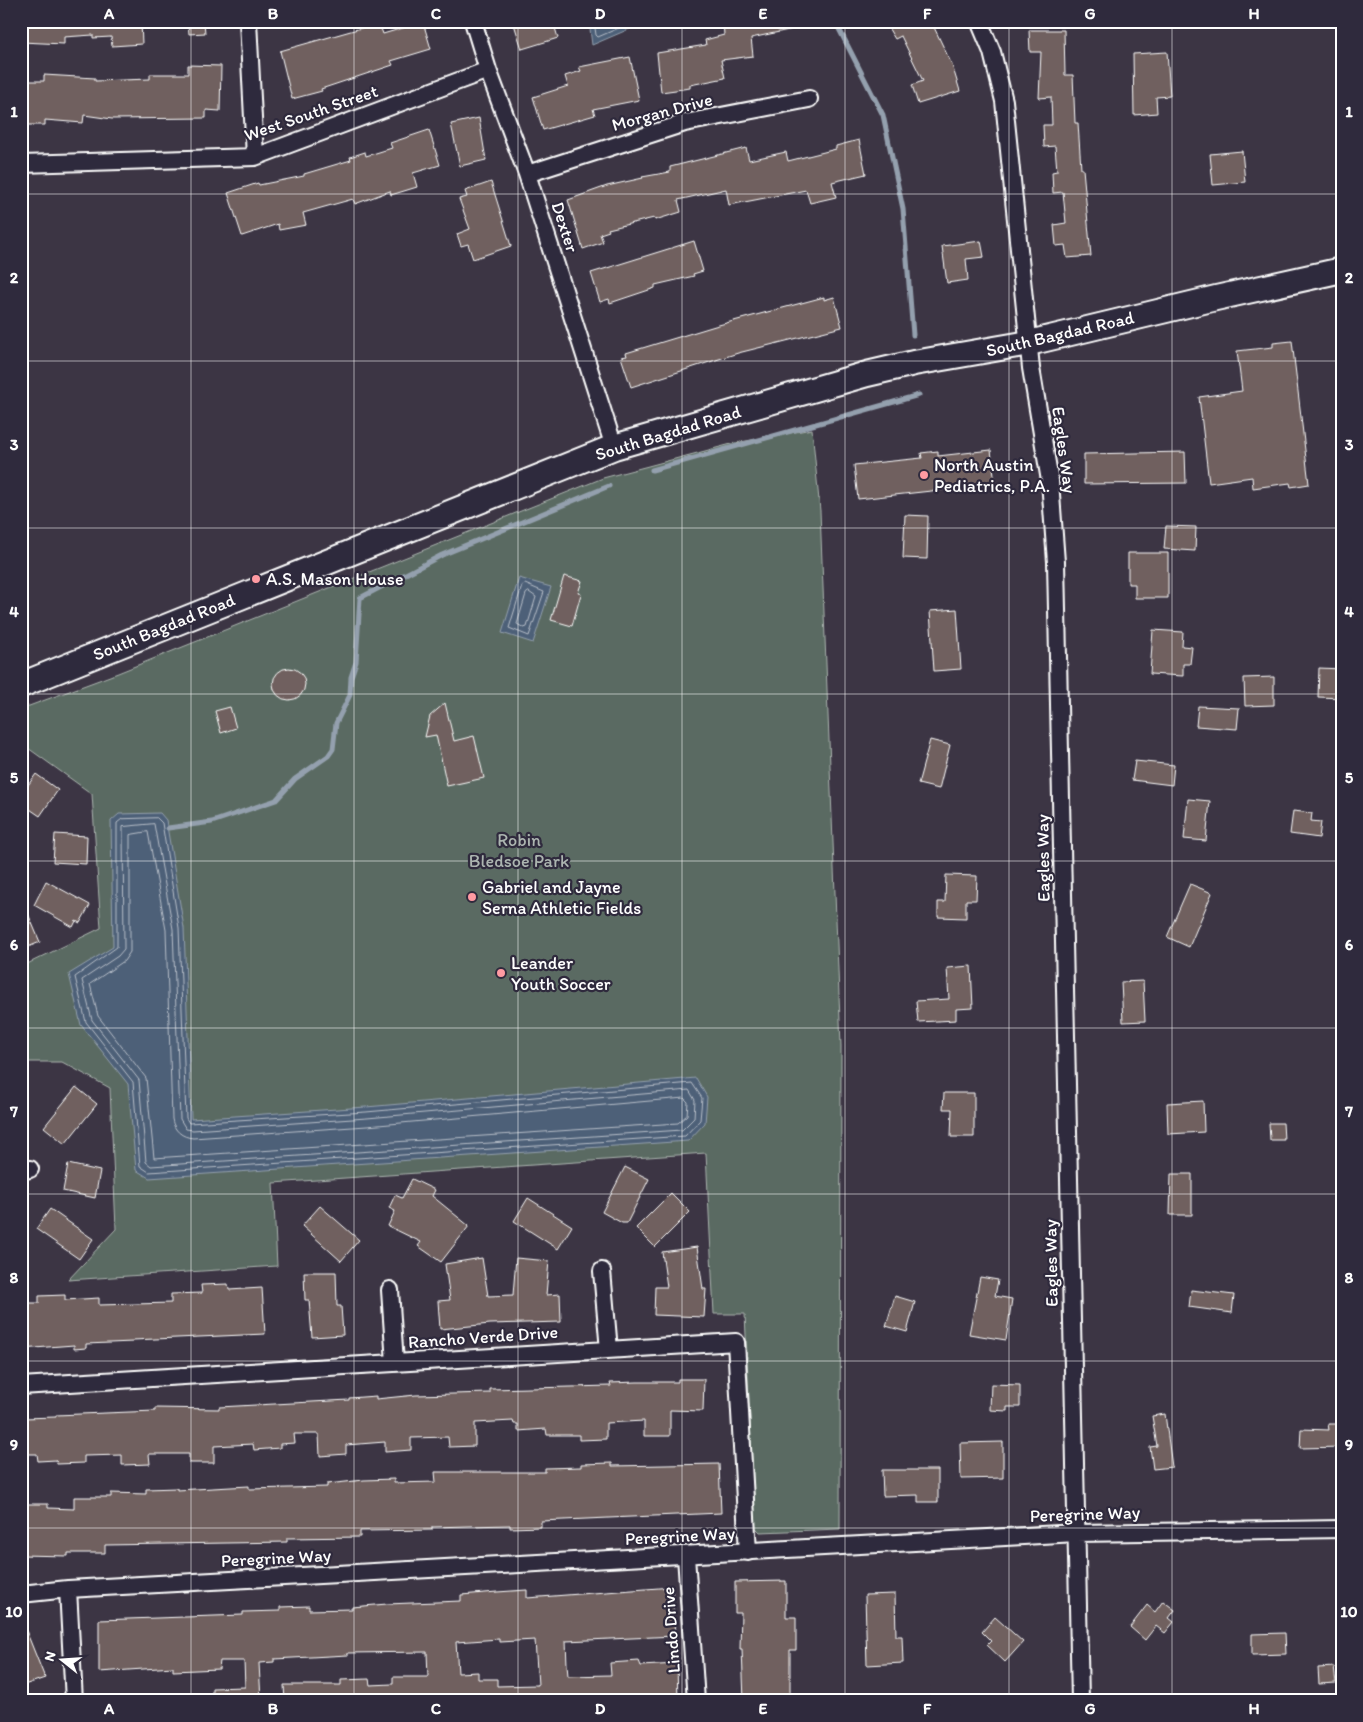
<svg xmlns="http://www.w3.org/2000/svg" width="1363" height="1722" font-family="Itim,sans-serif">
<rect width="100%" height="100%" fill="#3c3544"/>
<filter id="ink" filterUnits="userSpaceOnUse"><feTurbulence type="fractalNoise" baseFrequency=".02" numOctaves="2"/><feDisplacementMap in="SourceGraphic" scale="10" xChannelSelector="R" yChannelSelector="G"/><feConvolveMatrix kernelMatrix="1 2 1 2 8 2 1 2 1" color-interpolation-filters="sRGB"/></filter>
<g filter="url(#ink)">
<!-- green -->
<path fill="#5a6b62" stroke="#acb5b0" d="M812 429 820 511 841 1046 840 1529 760 1532 755 1527 745 1314H714L706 1153 273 1183 277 1266 68 1280 116 1229 110 1088 62 1062H21V967L101 928 92 794 21 743V709L118 673 603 478 735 443Z"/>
<!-- water -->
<path fill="#4d6078" stroke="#94a0ae" d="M589 21H648L592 45Z
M519 578 551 587 533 643 502 633Z
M160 813 166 820 184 928 191 1119 366 1107 696 1078 707 1097 705 1123 688 1141 149 1178 136 1170 128 1084 81 1025 69 974 113 947 111 821 119 814Z"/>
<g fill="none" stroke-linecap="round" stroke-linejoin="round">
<!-- shore -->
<path stroke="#b8bfc9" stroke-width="1" d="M594 21 596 35 598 37 635 21
M525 584 544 592 529 636 509 628 522 586Z
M529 592 536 597 527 627 524 628 517 624 526 594Z
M157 818 162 823 179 928 186 1118 189 1123 366 1112 692 1083 702 1098 700 1120 685 1136 149 1172 140 1166 133 1082 86 1022 75 977 117 947V823L122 819Z
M154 824 173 929 180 1119 186 1129 193 1130 367 1118 689 1090 695 1100 694 1118 682 1130 151 1166 146 1162 139 1080 92 1020 82 980 118 956 124 949 123 827Z
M148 832 166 930 172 1119C174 1131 182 1137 193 1138L367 1126 684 1098 688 1102 687 1115 678 1123 154 1158 146 1078 98 1016 90 984 124 961 130 952V835Z"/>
<!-- stream -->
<path stroke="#94a0ae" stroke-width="5" d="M835 21 883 115 903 209 913 335
M652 470 919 395
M168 828 212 822 276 800 295 779 328 756 333 749 336 723 350 695 351 677 356 662 360 598 442 555 609 486"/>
</g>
<!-- building -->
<path fill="#70615e" stroke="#fff" fill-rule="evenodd" d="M21 21H141L142 44 112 46 111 37 93 38V35L64 37V44L21 42Z
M188 21H204L205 33 189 34Z
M513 21H553L558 38 522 49Z
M723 21H803V27L751 38 753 56 721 60 725 78 690 85V88L661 92 657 53 706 45 705 40 724 35Z
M884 21H931L952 65 960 91 918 104 912 85 923 81 901 36 895 39Z
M423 22 431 49 391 61 393 65 321 89 322 91 292 99 280 51 379 23 383 34Z
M1029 30H1064L1065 75H1073L1075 123H1078L1081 169H1083L1091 256 1067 258 1065 245 1056 246 1054 225 1066 223 1063 192 1053 193 1052 172 1057 171 1055 146 1044 147 1043 125H1052L1051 97 1039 98 1041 52H1030Z
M1167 52 1170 96 1156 97 1157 113 1134 115 1133 54Z
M630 57 639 100 593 109 595 115 543 130 533 97 568 86 565 76 581 71 579 67Z
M188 65 221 66 220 111 206 110V118L112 119 84 115 83 123 45 120V125H24V107H28V81H44V75L95 78V81L150 79V74H188Z
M479 118 486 160 460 166 451 124Z
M429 130 440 165 413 173 417 187 391 195 390 191 355 204 353 199 303 213 306 225 279 230 278 224 242 236 228 193 258 183 259 185 304 176V174L351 160 350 157 365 152 366 156 392 148 390 143Z
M859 140 866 174 832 182 836 197 810 203 806 190 729 205 726 189 678 200 681 212 655 220 654 218 608 229 609 231 600 234 603 242 583 249 568 200 607 186 643 178 642 177 670 172V167L746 148 749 160 786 152 788 161 836 149V146Z
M1242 151 1245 182 1213 185 1210 154Z
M491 182 511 246 473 259 468 244 461 246 457 234 470 229 459 199 467 197 465 191Z
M694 241 703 271 693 274 694 276 655 285V288L610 303 609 299 600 302 591 273Z
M981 241 984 257 966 259 968 280 947 283 942 246Z
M824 297V300L834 297 842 327 738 353 631 387 621 357 627 356 626 353 715 326Z
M1292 341 1309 484 1291 487 1290 483 1253 488 1252 477 1209 483 1199 397 1242 391 1237 351 1273 347V343Z
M991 450 995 484 858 499 854 465 922 458 921 453 938 451V456Z
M1185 452 1186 483 1084 484V454Z
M905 515 928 516 927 559 903 558Z
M1166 526 1196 527 1195 551 1164 549Z
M1128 553H1168V598H1135V584H1128Z
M564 576 582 581 578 593 581 594 572 626 551 620Z
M957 609 961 669 934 671 930 611Z
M1153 630 1183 632 1182 646 1192 647 1190 664H1183V676L1150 674Z
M273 684a16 16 0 1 1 32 0a16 16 0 1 1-32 0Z
M1319 668 1342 669V698L1318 697Z
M1274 677V705L1245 706 1244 678Z
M445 703 454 741 474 736 484 778 447 786 436 735 425 737 430 716Z
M1198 706 1239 708 1237 729 1196 726Z
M230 707 236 728 221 733 215 711Z
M930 740 950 745 939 789 918 784Z
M1135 761 1174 765 1172 785 1132 780Z
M36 774 58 790 40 816 21 803V795Z
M1188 799 1210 801 1206 841 1184 839Z
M1293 811 1312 813 1311 821 1321 822 1319 838 1290 834Z
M55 834 87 836 86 864 53 862Z
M946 875 977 876 976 900H966V918L938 917V902H945Z
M46 881 90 905 80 923 76 921 73 927 34 905Z
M1190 884 1212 893 1189 947 1167 937Z
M21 897 40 942 21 950Z
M971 966 973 1008 956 1009V1020L918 1022 916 1001 949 999 947 968Z
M1143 981 1145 1021 1123 1022 1121 982Z
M76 1087 97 1104 65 1144 44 1127Z
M944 1093H974V1137H951L952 1109H943Z
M1203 1101 1204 1132 1168 1134 1167 1103Z
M1269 1123H1283L1284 1140H1270Z
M68 1164 100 1171 95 1198 63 1191Z
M625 1167 649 1179 627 1223H622L602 1212Z
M1171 1174H1192V1215H1170Z
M412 1179 435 1190 432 1196 469 1226 441 1262 418 1246 421 1242 388 1226 395 1211 389 1208 395 1195 402 1198Z
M671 1193 690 1212 655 1247 636 1228Z
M528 1198 572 1226 558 1249 514 1221Z
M320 1206 359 1240 341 1261 302 1226Z
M50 1209 93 1239 79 1259 36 1229Z
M697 1247 703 1289H706L704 1317 654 1315 655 1287H667L662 1252Z
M482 1258 488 1296 513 1295 516 1258 549 1261 546 1295 560 1294 561 1322 490 1324 440 1329 438 1301 450 1300 445 1264Z
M304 1272H336L337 1306H341L343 1335 312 1337 309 1300H305Z
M980 1277 998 1280 995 1296 1012 1299 1006 1340 969 1334Z
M228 1284 229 1290 262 1288 265 1334 133 1340V1342L86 1344V1348L74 1349V1345L21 1349V1303H39V1296L65 1295V1300L99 1298V1305L171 1303V1294L202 1293 201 1285Z
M1191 1290 1234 1295 1232 1313 1189 1307Z
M895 1296 915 1302 907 1332 886 1326Z
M678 1379H704L703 1411 670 1410V1436H644V1421L606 1423V1439L579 1440V1435H547L546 1429 518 1431V1424H514L513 1421 475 1423V1446L449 1447 448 1437 411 1438V1450L385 1452V1442L346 1445V1454L320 1456 319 1434H294L295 1443 280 1444V1448L254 1450 253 1444 214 1446V1463H189V1454H149L150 1464 122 1465V1455L84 1456V1463L57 1464 56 1460 38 1461 37 1454H25L23 1418 56 1417V1415L155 1411V1408L219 1409V1407L349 1400V1398L376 1396V1399L416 1395 490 1393V1389L611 1386 610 1383 637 1382H678Z
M991 1384 1020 1385V1407H1007V1411L990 1410Z
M1165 1414 1172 1467 1153 1469 1150 1447 1157 1446 1152 1416Z
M1328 1424H1342V1447L1300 1448 1301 1429 1329 1430Z
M1003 1442V1478L961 1479 960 1443Z
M612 1463V1466L719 1464 721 1513 541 1521V1527L510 1528V1525L468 1526 432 1527V1530L360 1531V1537L287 1538V1542L105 1545V1553H68V1556L21 1555V1504H48V1508L74 1509V1497H111V1493L146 1494V1489L177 1488V1490L249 1486V1489L327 1487V1484L364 1480 394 1479V1483L436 1482 435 1472H545V1468L581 1467V1464Z
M882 1470H938V1502H918V1495L883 1496Z
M786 1581V1617H796V1650H790V1701H744L742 1649H740L741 1613H735V1582Z
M672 1587 675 1636 566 1641 567 1665 568 1676 611 1675 610 1663 639 1661 641 1666 677 1664 678 1701H285L284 1685H341V1680L369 1679 370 1685 393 1684V1677H428L427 1652 348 1653V1655L274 1659V1662L259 1663 261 1701H212V1688L245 1687 244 1661H220L219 1669 173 1671V1667L99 1672V1620L243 1615V1612L280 1611V1607L309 1606V1610L352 1609V1607L387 1604 461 1601V1595L497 1592 527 1590V1598ZM499 1639V1642L535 1640 538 1685 497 1686V1679H478V1672L458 1673 456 1642Z
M895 1594 896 1636H902L903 1663 867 1665 865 1595Z
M1163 1601 1175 1610 1169 1618 1174 1622 1165 1633 1156 1626 1145 1640 1130 1627 1147 1605 1155 1612Z
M995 1617 1023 1642 1005 1662 987 1645 991 1641 982 1632Z
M21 1618 45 1678 21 1686Z
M1285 1633 1286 1654 1252 1655V1634Z
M1334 1667 1336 1683 1319 1684 1318 1668Z"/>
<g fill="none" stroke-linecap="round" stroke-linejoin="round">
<defs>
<path id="street" d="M248 21 255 157
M473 21 488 70 527 174 614 447
M979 21 992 52 1004 101 1031 368 1050 481 1056 562 1080 1701
M21 164 255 157 488 70
M527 174 685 123 809 99
M21 1171 30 1169
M602 1271 609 1350
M390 1290 395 1363
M21 1386 736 1342 748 1552
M686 1556 696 1701
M68 1589 74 1701
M21 1594 68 1589 1077 1533 1342 1529"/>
<path id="secondary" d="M21 685 614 447 867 374 914 363 1029 343 1216 298 1342 270"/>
</defs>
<!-- street casing -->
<use href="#street" stroke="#fff" stroke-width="20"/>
<!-- secondary casing -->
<use href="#secondary" stroke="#fff" stroke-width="28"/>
<!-- street -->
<use href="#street" stroke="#2f2a3d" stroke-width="16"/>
<!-- secondary -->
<use href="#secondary" stroke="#2f2a3d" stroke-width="24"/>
</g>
</g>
<!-- grid -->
<path fill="none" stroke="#fff" stroke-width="1" stroke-opacity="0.55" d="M191 21V1701M354 21V1701M518 21V1701M682 21V1701M845 21V1701M1009 21V1701M1172 21V1701M21 194H1342M21 361H1342M21 528H1342M21 694H1342M21 861H1342M21 1028H1342M21 1194H1342M21 1361H1342M21 1528H1342"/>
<!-- markers -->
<g fill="#ff9aa2" stroke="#2f2a3d" stroke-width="2">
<circle cx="924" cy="475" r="5"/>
<circle cx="256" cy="579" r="5"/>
<circle cx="472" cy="897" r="5"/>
<circle cx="501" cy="973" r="5"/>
</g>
<g text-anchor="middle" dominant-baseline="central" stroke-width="4.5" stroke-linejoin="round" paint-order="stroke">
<!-- street labels -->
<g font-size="18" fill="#fff" stroke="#2f2a3d">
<text transform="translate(662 112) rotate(-15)">Morgan Drive</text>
<text transform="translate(311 113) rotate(-19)">West South Street</text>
<text transform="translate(565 227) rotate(72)">Dexter</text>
<text transform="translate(1060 334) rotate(-13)">South Bagdad Road</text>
<text transform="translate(668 433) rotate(-17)">South Bagdad Road</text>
<text transform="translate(1064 450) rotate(82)">Eagles Way</text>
<text transform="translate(164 627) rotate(-22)">South Bagdad Road</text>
<text transform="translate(1043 858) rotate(-91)">Eagles Way</text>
<text transform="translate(1051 1263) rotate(-91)">Eagles Way</text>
<text transform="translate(483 1337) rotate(-4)">Rancho Verde Drive</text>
<text transform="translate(1085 1514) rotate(-2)">Peregrine Way</text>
<text transform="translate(680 1536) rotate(-3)">Peregrine Way</text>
<text transform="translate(276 1558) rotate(-3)">Peregrine Way</text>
<text transform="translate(671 1630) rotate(-94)">Lindo Drive</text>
</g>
<!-- poi labels -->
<g font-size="18" fill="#fff" stroke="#2f2a3d" text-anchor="start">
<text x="934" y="465">North Austin<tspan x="934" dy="21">Pediatrics, P.A.</tspan></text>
<text x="266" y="579">A.S. Mason House</text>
<text x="482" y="887">Gabriel and Jayne<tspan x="482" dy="21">Serna Athletic Fields</tspan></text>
<text x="511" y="963">Leander<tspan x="511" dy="21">Youth Soccer</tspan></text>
</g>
<!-- park labels -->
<g font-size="18" fill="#acb5b0" stroke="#2f2a3d">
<text x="519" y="840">Robin<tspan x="519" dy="21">Bledsoe Park</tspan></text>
</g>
</g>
<!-- margin -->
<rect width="1363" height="1722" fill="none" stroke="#2f2a3d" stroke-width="55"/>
<!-- north arrow -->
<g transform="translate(62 1660) rotate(287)" stroke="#2f2a3d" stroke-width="4" paint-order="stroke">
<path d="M0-4L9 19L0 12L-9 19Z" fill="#ffffff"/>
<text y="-8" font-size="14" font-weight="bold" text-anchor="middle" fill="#ffffff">N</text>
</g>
<rect x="28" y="28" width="1308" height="1666" fill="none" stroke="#fff" stroke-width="2"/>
<g font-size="16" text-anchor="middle" font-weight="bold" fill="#fff">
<text x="109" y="19">A</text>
<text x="273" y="19">B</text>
<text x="436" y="19">C</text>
<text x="600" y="19">D</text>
<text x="763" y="19">E</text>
<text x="927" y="19">F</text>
<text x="1090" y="19">G</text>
<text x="1254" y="19">H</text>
<text x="14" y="117">1</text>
<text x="1349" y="117">1</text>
<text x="14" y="283">2</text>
<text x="1349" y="283">2</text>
<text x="14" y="450">3</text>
<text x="1349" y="450">3</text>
<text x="14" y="617">4</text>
<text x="1349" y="617">4</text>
<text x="14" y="783">5</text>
<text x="1349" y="783">5</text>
<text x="14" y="950">6</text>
<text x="1349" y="950">6</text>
<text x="14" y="1117">7</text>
<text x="1349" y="1117">7</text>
<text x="14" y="1283">8</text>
<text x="1349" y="1283">8</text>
<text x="14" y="1450">9</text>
<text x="1349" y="1450">9</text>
<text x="14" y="1617">10</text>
<text x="1349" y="1617">10</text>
<text x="109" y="1714">A</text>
<text x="273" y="1714">B</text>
<text x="436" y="1714">C</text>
<text x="600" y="1714">D</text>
<text x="763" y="1714">E</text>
<text x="927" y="1714">F</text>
<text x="1090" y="1714">G</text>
<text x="1254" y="1714">H</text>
</g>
</svg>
